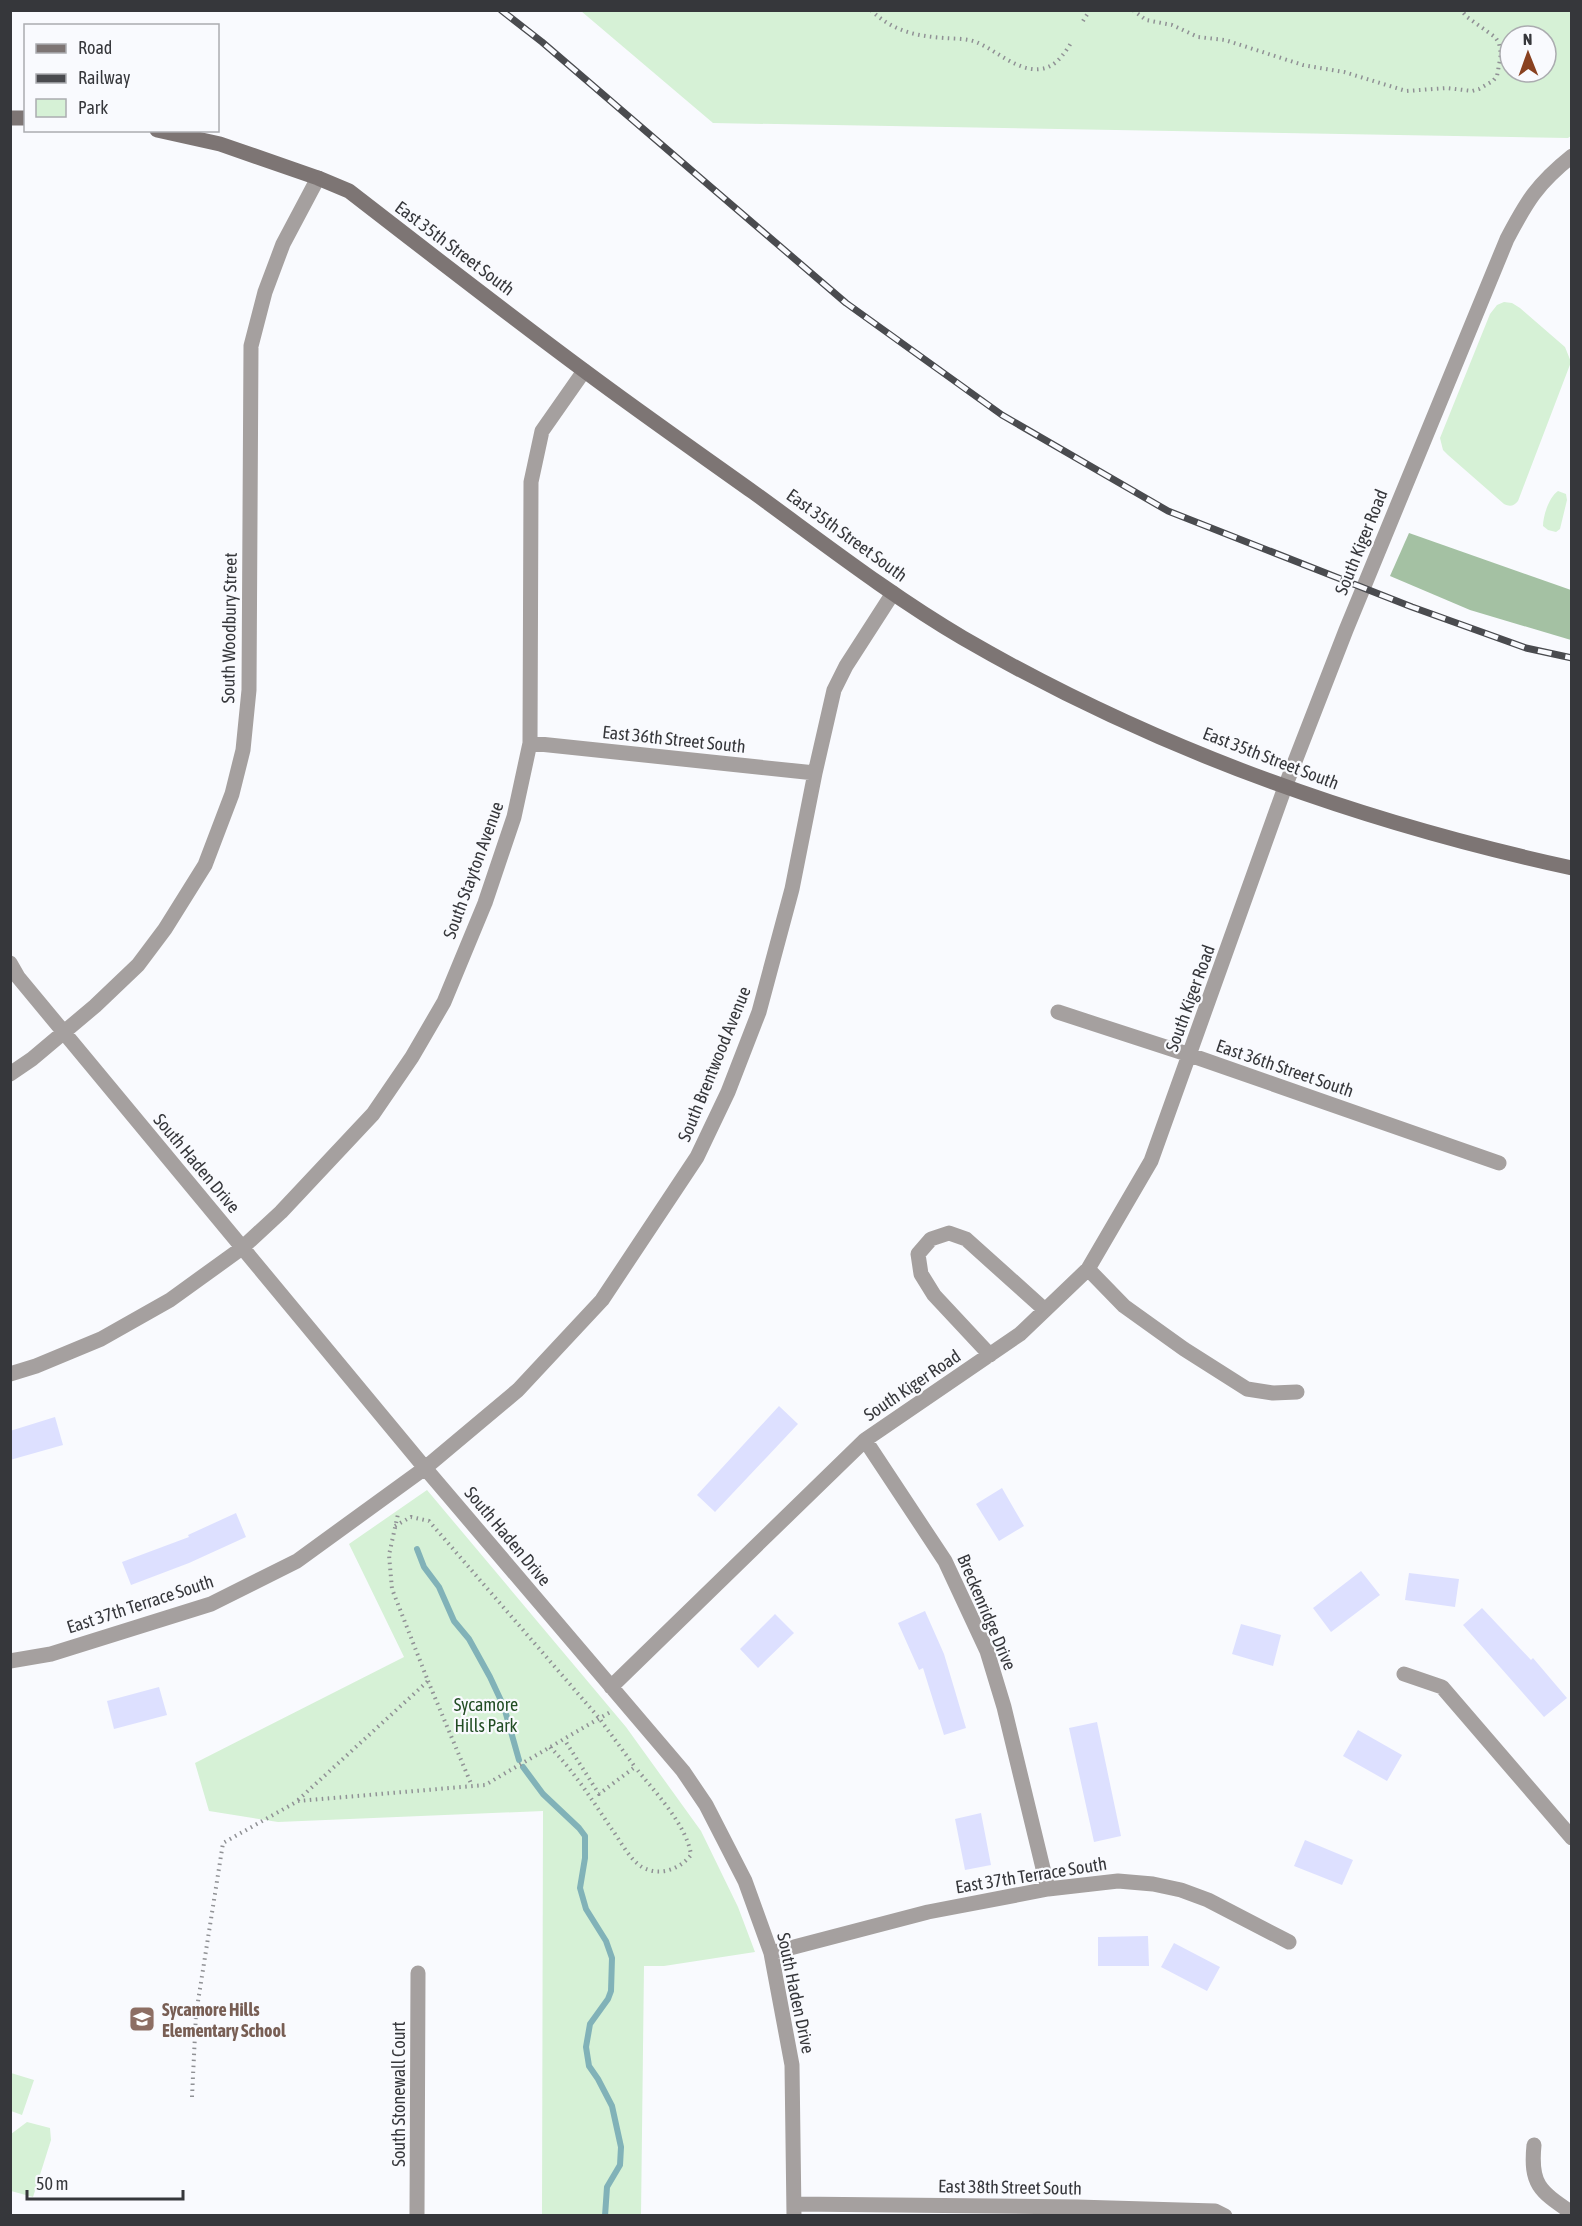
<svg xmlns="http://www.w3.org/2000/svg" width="1582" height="2226" font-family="'Asap Condensed',sans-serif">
<rect width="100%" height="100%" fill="#f9fafe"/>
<!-- green -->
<path fill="#d6f1d6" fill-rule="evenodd" d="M581 11H1571V136L1568 138 713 123ZM1510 36H1546V72H1510Z
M1504 302 1512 303 1520 308 1565 347 1571 362 1518 501C1514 506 1510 507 1504 504L1448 455 1443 450 1440 438 1490 314 1497 305Z
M1558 491 1566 494 1567 500 1560 529 1556 532 1548 530 1543 526C1543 516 1549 497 1558 491Z
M427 1490 626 1727 701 1831 738 1907 755 1952 664 1966H644L641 2215H542L543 1811 278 1822 209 1811 195 1763 404 1657 349 1544Z
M11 2073 34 2080 22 2115 11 2111Z
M27 2122 50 2128 51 2140 33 2197 11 2191V2134Z"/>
<!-- forest -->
<path fill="#a4c1a3" d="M1409 533 1571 590V640L1470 610 1390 576Z"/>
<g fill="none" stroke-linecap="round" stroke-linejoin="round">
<!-- stream -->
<path stroke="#81b2b8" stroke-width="6" d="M417 1549 424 1567 439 1587 454 1621 469 1639 490 1677 504 1707 519 1760
M523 1767 543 1794 579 1828 585 1836V1858L580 1888 586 1909 606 1941 612 1958 611 1991 608 1999 590 2024 586 2047 589 2066 598 2079 612 2106 621 2147 620 2165 607 2187 605 2216"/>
</g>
<!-- building -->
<path fill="#dde0ff" d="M779 1406 798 1424 715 1512 697 1495Z
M55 1417 63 1445 10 1460V1431Z
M1002 1488 1024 1526 999 1541 976 1504Z
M236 1513 246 1537 189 1563 131 1585 122 1562 189 1537 188 1535Z
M1361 1571 1380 1595 1331 1632 1313 1608Z
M1409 1573 1459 1579 1455 1607 1405 1600Z
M1482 1608 1531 1660 1533 1658 1567 1698 1544 1717 1463 1625Z
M925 1611 944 1654 966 1728 944 1735 923 1668 919 1670 898 1623Z
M775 1614 794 1633 758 1668 740 1649Z
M1241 1624 1281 1635 1273 1666 1232 1654Z
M159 1687 167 1715 114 1729 107 1701Z
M1097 1722 1121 1836 1094 1842 1069 1728Z
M1358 1730 1402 1755 1387 1781 1343 1756Z
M981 1813 991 1865 965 1870 955 1819Z
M1305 1840 1353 1860 1342 1885 1294 1866Z
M1148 1936 1149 1966H1098V1937Z
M1174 1943 1220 1967 1207 1991 1161 1967Z"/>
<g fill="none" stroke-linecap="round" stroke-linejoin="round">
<!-- path -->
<path stroke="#909195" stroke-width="4" stroke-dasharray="1.5 4.5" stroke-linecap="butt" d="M871 10C892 31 916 36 944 38 954 39 966 38 976 42 996 50 1018 72 1040 69 1055 68 1064 54 1071 43
M1133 10 1146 20 1172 25 1198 37 1225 40 1303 65 1344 72 1406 91 1447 88 1472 91 1479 89 1493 81 1497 76 1501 54 1499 43 1495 37 1467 17 1461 10
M1083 21 1090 10
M395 1526 411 1517 429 1521 599 1718 635 1767 599 1794 564 1739
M428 1681 472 1786
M550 1747C574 1771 592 1800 611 1828 620 1840 629 1859 642 1867 660 1877 680 1869 691 1855 687 1825 654 1791 635 1767
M298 1800 428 1681 392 1589 389 1555 398 1514
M192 2097 196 2014 223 1843 298 1801 485 1785 612 1711"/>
<!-- minor -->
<path stroke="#a5a09f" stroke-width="15" d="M530 743 815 773
M10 963 18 977 425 1468 683 1771 706 1805 745 1881 771 1953 792 2065 794 2216
M1058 1012 1190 1055 1499 1163
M10 1074 32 1059 95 1006 138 965 165 929 205 865 232 794 243 750 249 690 251 346 265 292 283 244 318 178
M1088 1269 1124 1306 1184 1349 1247 1389 1273 1393 1297 1392
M990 1355 934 1295 921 1274 918 1254 931 1239 949 1233 966 1239 1045 1310
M10 1374 36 1366 101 1339 170 1300 242 1248 281 1212 373 1114 412 1057 444 1002 485 903 514 817 530 743 531 482 542 431 584 371
M865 1440 945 1561 987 1651 1004 1707 1048 1889
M10 1661 51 1654 211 1604 297 1561 425 1468 518 1390 602 1300 697 1157 728 1092 759 1012 792 889 815 773 834 690 846 666 893 593
M1404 1674 1442 1687 1572 1838
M611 1687 865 1440 1020 1334 1088 1269 1151 1161 1285 787 1346 630 1507 239C1527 201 1537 184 1572 156
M771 1953 928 1912 1048 1889 1118 1881 1153 1884 1181 1890 1208 1900 1289 1942
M1534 2145C1530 2185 1540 2191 1572 2213
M794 2204 1077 2207 1215 2211 1225 2216
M417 2216 418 1973"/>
<!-- secondary -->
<path stroke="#7d7574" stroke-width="15" d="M10 118H26
M157 130 220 144 318 178 349 191C428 252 506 313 586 372 641 413 697 452 753 492 822 542 890 595 963 638 1151 747 1360 822 1572 868"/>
<defs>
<path id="rail" d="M501 10 542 42 846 303 1002 415 1168 511 1412 607 1526 648 1572 658"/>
</defs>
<!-- rail casing -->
<use href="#rail" stroke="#4a4b4f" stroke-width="7"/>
<!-- rail -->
<use href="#rail" stroke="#f9fafe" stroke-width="4.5" stroke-dasharray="14" stroke-linecap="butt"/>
</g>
<!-- icons -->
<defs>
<symbol id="school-square" viewBox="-11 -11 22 22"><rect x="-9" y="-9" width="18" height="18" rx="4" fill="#8d6e63" stroke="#f9fafe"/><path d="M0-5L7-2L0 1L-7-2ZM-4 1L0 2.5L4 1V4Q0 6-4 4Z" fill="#fff"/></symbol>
</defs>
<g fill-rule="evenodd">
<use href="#school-square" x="127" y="2004" width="30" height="30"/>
</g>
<g text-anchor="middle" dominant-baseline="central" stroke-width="4.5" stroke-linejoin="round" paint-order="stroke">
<!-- street labels -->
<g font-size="18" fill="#36373b" stroke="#f9fafe">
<text transform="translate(455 248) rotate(37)">East 35th Street South</text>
<text transform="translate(847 535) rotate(36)">East 35th Street South</text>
<text transform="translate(1361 542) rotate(-68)">South Kiger Road</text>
<text transform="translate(229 628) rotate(-89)">South Woodbury Street</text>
<text transform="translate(674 739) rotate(6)">East 36th Street South</text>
<text transform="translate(1271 758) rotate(21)">East 35th Street South</text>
<text transform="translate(473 870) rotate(-70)">South Stayton Avenue</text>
<text transform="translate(1190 998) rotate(-70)">South Kiger Road</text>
<text transform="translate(714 1064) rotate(-68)">South Brentwood Avenue</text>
<text transform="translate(1285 1068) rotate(19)">East 36th Street South</text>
<text transform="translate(197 1163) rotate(50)">South Haden Drive</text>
<text transform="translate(912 1385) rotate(-34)">South Kiger Road</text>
<text transform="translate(508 1536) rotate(50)">South Haden Drive</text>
<text transform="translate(140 1604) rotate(-18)">East 37th Terrace South</text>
<text transform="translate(987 1612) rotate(67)">Breckenridge Drive</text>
<text transform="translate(1031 1875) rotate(-9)">East 37th Terrace South</text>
<text transform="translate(796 1993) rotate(78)">South Haden Drive</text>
<text transform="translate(398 2094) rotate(-90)">South Stonewall Court</text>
<text transform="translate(1010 2187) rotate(1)">East 38th Street South</text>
</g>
<!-- park labels -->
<g font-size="18" fill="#224d24" stroke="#f9fafe">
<text x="486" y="1704">Sycamore<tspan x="486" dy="21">Hills Park</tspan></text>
</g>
<!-- education labels -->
<g font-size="18" font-weight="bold" fill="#785e54" stroke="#f9fafe" text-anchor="start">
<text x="162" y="2009">Sycamore Hills<tspan x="162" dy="21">Elementary School</tspan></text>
</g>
</g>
<!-- border -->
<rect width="1582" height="2226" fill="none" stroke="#36373b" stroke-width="24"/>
<!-- legend -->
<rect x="24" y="24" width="195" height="108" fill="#f9fafe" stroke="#abacb0" stroke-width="1.5"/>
<rect x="36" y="44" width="30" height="9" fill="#7d7574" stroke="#abacb0" stroke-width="1.5"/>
<text x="78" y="54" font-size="18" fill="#36373b">Road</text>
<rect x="36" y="74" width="30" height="9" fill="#4a4b4f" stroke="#abacb0" stroke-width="1.5"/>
<text x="78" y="84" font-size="18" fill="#36373b">Railway</text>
<rect x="36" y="99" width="30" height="18" fill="#d6f1d6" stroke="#abacb0" stroke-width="1.5"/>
<text x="78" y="114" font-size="18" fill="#36373b">Park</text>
<!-- north arrow -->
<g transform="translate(1528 54) rotate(359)"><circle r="28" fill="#f9fafe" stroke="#abacb0" stroke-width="1.5"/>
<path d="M0-4.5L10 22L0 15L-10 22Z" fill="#894120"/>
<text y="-9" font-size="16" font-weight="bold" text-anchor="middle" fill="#36373b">N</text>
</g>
<!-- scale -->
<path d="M27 2190v9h156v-9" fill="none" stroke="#36373b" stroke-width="3"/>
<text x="36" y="2190" font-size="18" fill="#36373b" stroke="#f9fafe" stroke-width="4.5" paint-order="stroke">50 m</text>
</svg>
